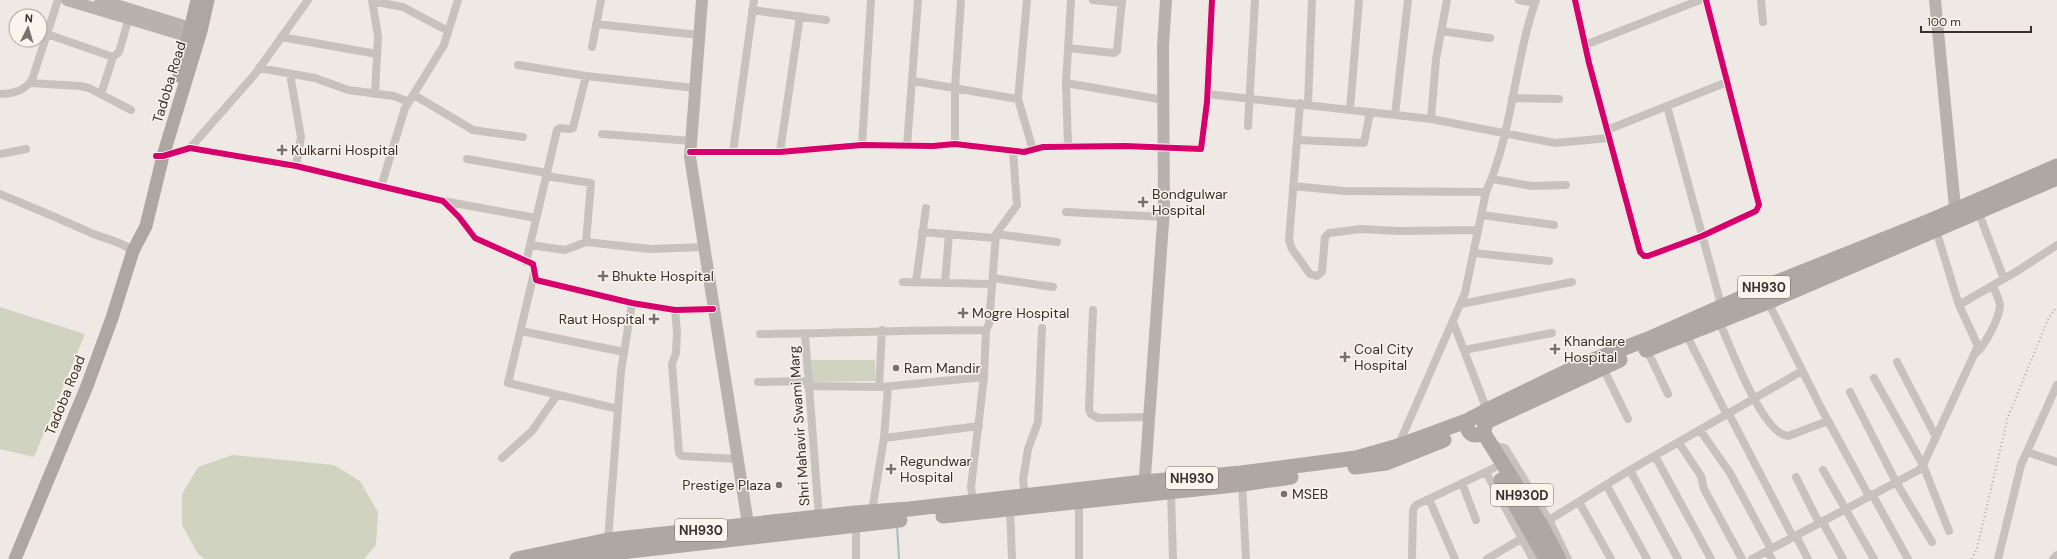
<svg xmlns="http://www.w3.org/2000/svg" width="2057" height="559" font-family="'DM Sans',sans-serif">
<rect width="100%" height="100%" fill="#eee9e5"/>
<!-- green -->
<path fill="#d0d3c0" d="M0 307 85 334 34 457 0 449Z
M811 360H875V381L812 382Z
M233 455 334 465 360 481 378 512 376 545 364 559H205L198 554 182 525V494L198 467Z"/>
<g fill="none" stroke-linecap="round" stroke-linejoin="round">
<!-- stream -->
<path stroke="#a2bfbe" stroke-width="2" d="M897 526 899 559"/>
<!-- street -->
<path stroke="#c8c2bd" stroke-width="8" d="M372 0 378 36 375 94
M1027 0 1018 99 1033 150
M1093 0 1122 3
M1519 0 1535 3
M1575 0 1589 63 1640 252 1644 256H1648L1702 236 1756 211 1759 205 1706 0
M1761 0 1763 22
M372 1 403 7 448 31
M752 10 826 20
M596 24 699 35
M1441 31 1490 38
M47 34 113 57 119 52 130 14
M281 37 377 54
M1585 45 1700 0
M592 47 601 0
M1068 48 1114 53 1117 51 1122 0
M518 65 586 76 695 88
M259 68 315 78 348 90 394 96 409 102
M290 74 301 137 296 166
M913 81 1018 99
M30 83 80 86 89 88 131 110
M1066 83 1164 100
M0 94C13 94 25 90 32 80L58 0
M101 94 113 57
M1207 94 1431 119 1436 59 1447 0
M414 95 473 130 523 137
M1512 98 1559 99
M1300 103 1289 240 1292 249 1310 274 1317 276 1322 272 1325 237 1329 233 1361 229 1399 231 1477 230
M1308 104 1312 0
M1667 106 1722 308
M1350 110 1359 0
M1395 115 1408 0
M1431 119 1555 143 1609 138
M1248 126 1255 0
M1607 130 1727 82
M602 134 691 141
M1297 140 1364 143 1370 112
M955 144V88L961 0
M862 145 871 0
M907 146 918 0
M1068 147 1066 83 1071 0
M190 148 256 73 308 0
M690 152H780L862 145 933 146 955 144 1024 152 1043 147 1125 146 1201 149 1207 102 1212 0
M733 152 754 0
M780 152 800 16
M0 154 26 149
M156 156H163L190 148 296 166 443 201 459 217 475 238 533 264 536 280 632 303 675 310 713 309
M467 159 547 173
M546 176 591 183 586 242
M1492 179 1532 186 1566 185
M1293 186 1344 191 1486 192
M381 187 405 108 444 45 458 0
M0 194C31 207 61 219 91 233 105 239 121 241 133 251
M443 201 536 218
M1978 211 2004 279
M1066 212 1163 217
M1482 215 1554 225
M922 232 995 238
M996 234 1057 242
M530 245 565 250 586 242 650 249 704 247
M1474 253 1549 261
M526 262 557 130 560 128 569 129 573 128 586 76
M534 273 508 383 618 409
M993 278 1053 287
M903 282 991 284
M916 282 926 208
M945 283 949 234
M1768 302 1820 406 1869 496
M1461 304 1572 282
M1959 305 2019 270 2057 245
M675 310 677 332 676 353 672 364 679 453 682 456 738 459
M1093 310 1089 409 1091 414 1098 418 1149 417
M1719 321C1730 345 1762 434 1788 436L1828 421
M1453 322 1487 410
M521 331 624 352
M760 334C835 333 911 330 986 330
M805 334 819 517
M1686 334 1727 415
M1464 350 1552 333
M1647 350 1668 394
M1976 353C1985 345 1999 319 2000 306 2000 300 1995 292 1993 286
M1897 362 1936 437
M1603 368 1628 419
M1874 378 1923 465 1949 531
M758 382 808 381
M808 386 882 387 984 377
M879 387 882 330
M1850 392 1896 482 1932 542
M1729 414 1793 537
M1700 430 1730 473 1771 549
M884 438 979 426
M1679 443 1701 476 1704 489 1742 559
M1490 444 1505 448 1549 520 1568 559
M1398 446 1465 293 1486 192C1513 132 1514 62 1536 0
M2027 452 2057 462
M1655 456 1711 559
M502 458 532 431 557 395
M1630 470 1678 559
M1823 470 1874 559
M1486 472 1533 559
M1796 477 1819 523
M1242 482 1246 559
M1462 483 1476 520
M1607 486 1647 559
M1171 492 1173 559
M1872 494 1908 559
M1025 495 1023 480 1028 449 1038 422 1042 328
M1429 499 1455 559
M973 502 971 487 984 377 986 330 989 324 996 234 1017 205 1013 151
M1579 502 1611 559
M1010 506 1012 559
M872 511 884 438 888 387
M1822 521 1843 559
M1541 525 1630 470 1802 371
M1796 536 1808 559
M608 540 621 371 632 303
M1767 551 1772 559
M856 559V524
M1079 559V500
M1412 559 1413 510 1416 505 1494 468
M1487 559 1526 536
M1752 559 1919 470 1923 465 1978 346 1959 305 1936 230
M1998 559 2021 465 2057 385
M2053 559 2057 555"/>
<!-- secondary -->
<path stroke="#b8b2ae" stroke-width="12" d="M67 0 197 39
M100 0 200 31
M702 0 690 157 748 524
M1935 0 1956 218
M1144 490 1164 209 1163 46 1166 0"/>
<!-- primary -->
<path stroke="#ada6a2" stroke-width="13" d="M179 76 197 0
M15 559 87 386 112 318 133 251 146 226 163 156 201 31 208 0"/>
<!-- highway -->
<path stroke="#ada8a4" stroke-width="15" d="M1646 350 1768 302 2057 178
M1467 426a9 9 0 1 1 18 0a9 9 0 1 1-18 0Z
M1474 417 1487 410 1580 365 1648 339 1772 284 1932 220 2057 166
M1484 423 1620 360
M1483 432 1541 525 1559 559
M1355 467 1386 463 1444 440
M1501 480 1546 559
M943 516 1243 484 1291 477
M517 559 608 540 855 513 909 509 1144 482 1241 473 1356 458 1398 446 1469 420
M561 559 900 520"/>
<!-- rail -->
<path stroke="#b0aba7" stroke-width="2" stroke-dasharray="1 3" stroke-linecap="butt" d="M1972 559 1977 548 2008 417 2049 317 2057 307"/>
<defs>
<path id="cycleway" d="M1575 0 1589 63 1640 252 1644 256H1648L1702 236 1756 211 1759 205 1706 0
M690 152H780L862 145 933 146 955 144 1024 152 1043 147 1125 146 1201 149 1207 102 1212 0
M156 156H163L190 148 296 166 443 201 459 217 475 238 533 264 536 280 632 303 675 310 713 309"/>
</defs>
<!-- cycleway casing -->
<use href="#cycleway" stroke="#faf4ed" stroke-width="8"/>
<!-- cycleway -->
<use href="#cycleway" stroke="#d6006c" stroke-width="6"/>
</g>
<!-- markers -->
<g fill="#78706c" stroke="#faf4ed" stroke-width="1.5">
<path d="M280 144h4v4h4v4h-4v4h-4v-4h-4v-4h4z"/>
<path d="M1141 196h4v4h4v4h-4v4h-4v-4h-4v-4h4z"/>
<path d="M601 270h4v4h4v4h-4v4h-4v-4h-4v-4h4z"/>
<path d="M961 307h4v4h4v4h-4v4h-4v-4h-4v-4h4z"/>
<path d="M652 313h4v4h4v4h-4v4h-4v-4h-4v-4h4z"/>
<path d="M1553 343h4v4h4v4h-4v4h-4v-4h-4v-4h4z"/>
<path d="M1343 351h4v4h4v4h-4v4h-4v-4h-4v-4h4z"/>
<circle cx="896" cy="368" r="4"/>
<path d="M889 463h4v4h4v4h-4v4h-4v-4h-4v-4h4z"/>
<circle cx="779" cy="485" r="4"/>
<circle cx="1284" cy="494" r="4"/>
</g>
<g text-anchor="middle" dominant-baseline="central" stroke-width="3" stroke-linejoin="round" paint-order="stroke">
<!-- shield labels -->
<g fill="#faf4ed" stroke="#736a65" stroke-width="1">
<rect x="1738" y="276" width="52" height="22" rx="3"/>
<rect x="1166" y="467" width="52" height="22" rx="3"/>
<rect x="1491" y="484" width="62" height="22" rx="3"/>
<rect x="675" y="519" width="52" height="22" rx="3"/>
</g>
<g font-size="13" font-weight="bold" fill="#392f2b">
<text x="1764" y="287">NH930</text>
<text x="1192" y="478">NH930</text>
<text x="1522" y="495">NH930D</text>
<text x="701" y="530">NH930</text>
</g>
<!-- street labels -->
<g font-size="14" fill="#392f2b" stroke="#faf4ed">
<text transform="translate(169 82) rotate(-73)">Tadoba Road</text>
<text transform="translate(65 395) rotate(-68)">Tadoba Road</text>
<text transform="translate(799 426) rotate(-94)">Shri Mahavir Swami Marg</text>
</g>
<!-- poi labels -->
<g font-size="14" fill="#392f2b" stroke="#faf4ed" text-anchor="start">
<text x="291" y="150">Kulkarni Hospital</text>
<text x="1152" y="194">Bondgulwar<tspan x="1152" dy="16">Hospital</tspan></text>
<text x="612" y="276">Bhukte Hospital</text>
<text x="972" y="313">Mogre Hospital</text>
<text x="645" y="319" text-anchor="end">Raut Hospital</text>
<text x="1564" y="341">Khandare<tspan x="1564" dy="16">Hospital</tspan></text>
<text x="1354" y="349">Coal City<tspan x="1354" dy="16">Hospital</tspan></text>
<text x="904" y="368">Ram Mandir</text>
<text x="900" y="461">Regundwar<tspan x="900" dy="16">Hospital</tspan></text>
<text x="771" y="485" text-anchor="end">Prestige Plaza</text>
<text x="1292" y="494">MSEB</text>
</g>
</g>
<!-- north arrow -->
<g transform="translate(28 28) rotate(5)"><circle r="19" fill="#faf4ed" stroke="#ada59f"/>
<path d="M0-3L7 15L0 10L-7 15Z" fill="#78706c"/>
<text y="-6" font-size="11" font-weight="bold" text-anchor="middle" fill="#392f2b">N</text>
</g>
<!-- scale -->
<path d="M1921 26v6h110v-6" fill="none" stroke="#392f2b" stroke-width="2"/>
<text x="1927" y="26" font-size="12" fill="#392f2b" stroke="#faf4ed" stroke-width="3" paint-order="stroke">100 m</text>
</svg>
